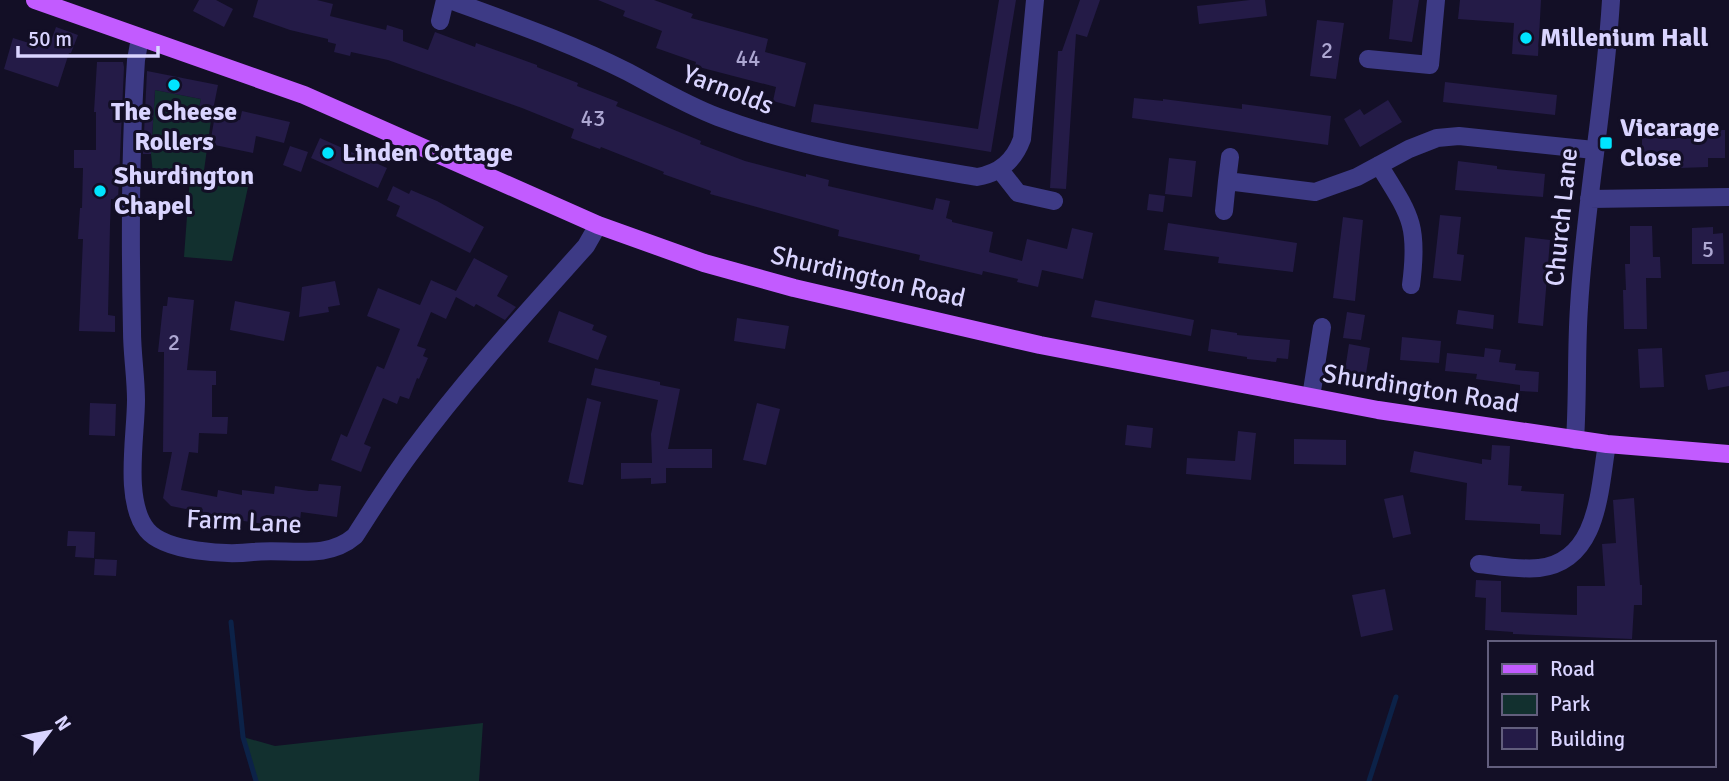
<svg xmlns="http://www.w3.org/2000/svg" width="1729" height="781" font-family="Signika,sans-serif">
<rect width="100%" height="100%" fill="#130f26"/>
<!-- green -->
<path fill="#12302f" d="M155 90 201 99 197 117 211 120 202 185 248 187 232 261 184 257 190 176 153 174 151 154Z
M483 723 479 781H256L243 737 275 746Z"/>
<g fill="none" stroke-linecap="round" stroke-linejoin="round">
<!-- stream -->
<path stroke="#0c2248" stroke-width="5" d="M231 622 243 737 256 781
M1369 781 1396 697"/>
</g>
<!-- building -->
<path fill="#241b47" d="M199 0H216L233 9 224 27 193 11Z
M258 0H317L333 4 330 16 386 30 387 25 403 30V41L428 50 435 32 475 47 476 43 537 65V67L578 83 577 86 618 102 616 106 701 141 700 144 745 161 806 177V174L829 180 828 186 933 210 936 198 950 201 946 218 952 220V222L993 232 989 252 1022 261 1027 239 1067 249 1072 228 1093 233 1083 279 1042 270 1038 287 1017 282 1018 279 983 271 982 275 919 260 920 255 838 236 839 230 710 194 711 191 663 174 664 172 601 147 600 149 571 138 574 129 522 108 388 60 351 52 350 56 334 52 336 44 328 42V39L290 30 253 17Z
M598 0H654L693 14 691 18 768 39 765 52 806 63 795 107 773 101 776 87 695 66 696 62 656 48 662 31 623 16 625 11Z
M999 0H1016L991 152 811 122 814 104 978 129Z
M1080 0H1100L1087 37 1076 34 1066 189 1050 188 1058 51H1062Z
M1250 0H1265L1267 16 1199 24 1197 6Z
M1393 0H1419L1412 42 1389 39Z
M1460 0H1541L1538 56 1512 54 1514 23 1458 19Z
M1317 20 1344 23 1336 79 1310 76Z
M56 27 78 35 71 53H69L58 87 4 69 13 38 48 49Z
M97 62H123L124 67 118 200 111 199 110 225 108 315 115 316V332L79 331 83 239H78L80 208H82L83 168H74V150H96V112H94Z
M147 71 218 85 211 120 197 117 201 99 155 90 151 154H143Z
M1445 82 1557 95 1555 115 1443 102Z
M1134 98 1163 101V99L1242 109V104L1331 116 1328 145 1132 118Z
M1388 100 1402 122 1360 147 1344 119 1360 109 1364 115Z
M242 111 290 122 284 143 256 136 253 153 210 144 215 115 240 120Z
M1694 130H1725V158H1708V167L1680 168H1649L1648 160H1642V138H1694Z
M320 138 387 168 378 188 311 158Z
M290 146 308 152 301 172 283 165Z
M1169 158 1196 161 1192 197 1165 194Z
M1458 161 1497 166V169L1545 174 1543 197 1455 190Z
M393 186 409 194 411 190 437 201 484 227 470 253 396 216 400 206 387 200Z
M1149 194 1165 196 1163 212 1147 210Z
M1440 215 1461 217 1457 254 1464 255 1461 281 1433 278Z
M1343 217 1363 220 1355 301 1333 298Z
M1168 223 1297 243 1293 272 1218 263 1219 257 1164 250Z
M1630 226H1652L1653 257H1660L1661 278H1646L1647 329H1624L1623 290H1626L1625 264H1630Z
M1713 227V234L1723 233 1724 264H1692V228Z
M1525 237 1550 240 1543 326 1518 323Z
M474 258 508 276 497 296 516 307 505 320 476 304 474 307 456 297 446 319 431 312 417 346 426 349 423 356 428 358 419 379 417 378 409 399 400 396 397 404 383 398 364 444 371 447 361 472 331 460 341 434 347 437 377 366 384 369 400 329 367 316 378 288 420 305 431 280 456 291Z
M335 281 340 305 328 307 329 312 299 317 302 287Z
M168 297 194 300 187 370 216 371V385H212V417H228L227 434 199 433 198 453 189 452 181 490 217 497 218 490 242 495V490L274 494 275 486 309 491H318L319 484 341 486 337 517 301 512 300 520 266 515 265 524 230 519 229 523 214 520 215 515 171 506 163 498 172 452H163L164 352H158L163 306H167Z
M1095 300 1194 320 1191 336 1091 317Z
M235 301 290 312 284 341 230 330Z
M1458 310 1494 315 1493 329 1456 324Z
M559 311 594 325 592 330 607 336 598 360 548 342Z
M1347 312 1365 315 1361 340 1343 338Z
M737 318 789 326 785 349 734 341Z
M1211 329 1237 333V335L1290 340 1288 359 1277 358 1276 362 1247 359V357L1208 351Z
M1402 337 1441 341 1439 363 1400 360Z
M1349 344 1370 348 1365 380 1344 377Z
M1485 348 1501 350 1499 362 1516 364 1515 370 1539 372 1538 392 1520 391V385L1476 379 1477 374 1445 371 1447 353 1484 357Z
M1662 348 1664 387 1640 388 1638 349Z
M595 368 660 382V385L680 389 668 449H712V468H666V483L651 484V478L621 479V463H652L651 434 658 400 591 385Z
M1729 371V386L1708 390 1705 375Z
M587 398 601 402 583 485 568 482Z
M90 403 116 404 115 436 89 435Z
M757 403 780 409 766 465 743 460Z
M1127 425 1153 428 1151 448 1125 445Z
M1238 431 1256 433 1251 480 1186 474 1187 458 1235 461Z
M1294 439 1346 440V465L1294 464Z
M1492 445 1510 446 1508 485 1522 486 1521 491 1564 494 1561 535 1540 534V524L1465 520 1467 483 1410 472 1414 451 1482 464V459L1491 460Z
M1403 495 1411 534 1393 538 1384 499Z
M1634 498 1640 585H1642V605H1634L1632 639 1513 634V632L1485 630 1486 598 1475 597 1476 580 1501 581V612L1577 615V586H1605L1602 544 1616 543 1613 500Z
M68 531 95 532 94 558 75 557 76 546H67Z
M95 559 117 560 116 576 94 575Z
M1385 589 1393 630 1361 637 1352 595Z"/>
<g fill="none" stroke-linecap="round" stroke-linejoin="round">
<!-- street -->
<path stroke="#3d3a85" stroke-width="18" d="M450 0C510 22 571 43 628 72 658 88 686 105 718 117 801 148 890 162 977 177 1000 173 1014 161 1022 139L1035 0
M440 21 445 0
M140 38 136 60C130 150 130 240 132 331 132 354 136 377 136 400 136 436 123 501 147 530 165 552 226 555 253 552 288 548 326 561 355 536 373 508 391 479 412 451 465 379 526 313 586 246L598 225
M1368 59 1430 65 1436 0
M1230 157 1227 181 1315 192 1357 177 1409 149 1437 138 1459 136 1594 150
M1379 165C1410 215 1419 224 1411 285
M1000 170 1018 193 1054 201
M1589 199 1729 197
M1224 211 1227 181
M1311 397 1322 327
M1575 440C1578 395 1576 351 1579 307 1585 204 1605 103 1611 0
M1479 564C1498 566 1520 570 1539 568 1599 561 1599 490 1607 444"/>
<!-- primary -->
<path stroke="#c25bff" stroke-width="18" d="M35 0 304 95 598 225 704 263 794 288 1040 345 1378 410 1607 444 1729 454"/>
</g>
<!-- markers -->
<g fill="#00e5ff" stroke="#130f26" stroke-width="2.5">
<circle cx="1526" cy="38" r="7"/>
<circle cx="174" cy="85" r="7"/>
<rect x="1599" y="136" width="14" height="14" rx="3.5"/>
<circle cx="328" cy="153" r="7"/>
<circle cx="100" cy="191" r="7"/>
</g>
<g text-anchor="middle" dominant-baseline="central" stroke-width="6" stroke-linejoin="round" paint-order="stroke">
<!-- number labels -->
<g font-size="23" fill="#aca6d1">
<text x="1327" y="50">2</text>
<text x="748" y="58">44</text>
<text x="593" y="118">43</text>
<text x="1708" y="249">5</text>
<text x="174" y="342">2</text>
</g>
<!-- poi labels -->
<g font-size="26" font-weight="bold" fill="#d9d4ff" stroke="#130f26" text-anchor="start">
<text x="1540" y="38">Millenium Hall</text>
<text x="174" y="112" text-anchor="middle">The Cheese<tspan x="174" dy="30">Rollers</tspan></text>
<text x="1620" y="128">Vicarage<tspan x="1620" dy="30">Close</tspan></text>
<text x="342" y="153">Linden Cottage</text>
<text x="114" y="176">Shurdington<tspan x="114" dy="30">Chapel</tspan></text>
</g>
<!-- street labels -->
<g font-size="26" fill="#d9d4ff" stroke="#130f26">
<text transform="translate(728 90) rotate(21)">Yarnolds</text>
<text transform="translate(1562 217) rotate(-84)">Church Lane</text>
<text transform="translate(868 277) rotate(13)">Shurdington Road</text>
<text transform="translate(1421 389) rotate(9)">Shurdington Road</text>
<text transform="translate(244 522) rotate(3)">Farm Lane</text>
</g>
</g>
<!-- legend -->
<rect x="1488" y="641" width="228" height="126" fill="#130f26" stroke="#625e7d" stroke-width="2"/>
<rect x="1502" y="664" width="35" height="10" fill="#c25bff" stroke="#625e7d" stroke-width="2"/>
<text x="1550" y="676" font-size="21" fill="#d9d4ff">Road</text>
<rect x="1502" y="694" width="35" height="21" fill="#12302f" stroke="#625e7d" stroke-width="2"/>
<text x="1550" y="711" font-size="21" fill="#d9d4ff">Park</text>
<rect x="1502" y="728" width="35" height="21" fill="#241b47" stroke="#625e7d" stroke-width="2"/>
<text x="1550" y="746" font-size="21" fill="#d9d4ff">Building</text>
<!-- north arrow -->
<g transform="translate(49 732) rotate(58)" stroke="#130f26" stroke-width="5" paint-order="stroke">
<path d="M0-5L12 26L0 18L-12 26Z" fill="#d9d4ff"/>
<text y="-10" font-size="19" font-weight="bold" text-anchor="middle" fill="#d9d4ff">N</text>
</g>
<!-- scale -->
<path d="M18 46v10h140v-10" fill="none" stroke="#d9d4ff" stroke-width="3.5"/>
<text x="28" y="46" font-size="21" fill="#d9d4ff" stroke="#130f26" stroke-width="5" paint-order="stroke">50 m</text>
</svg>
